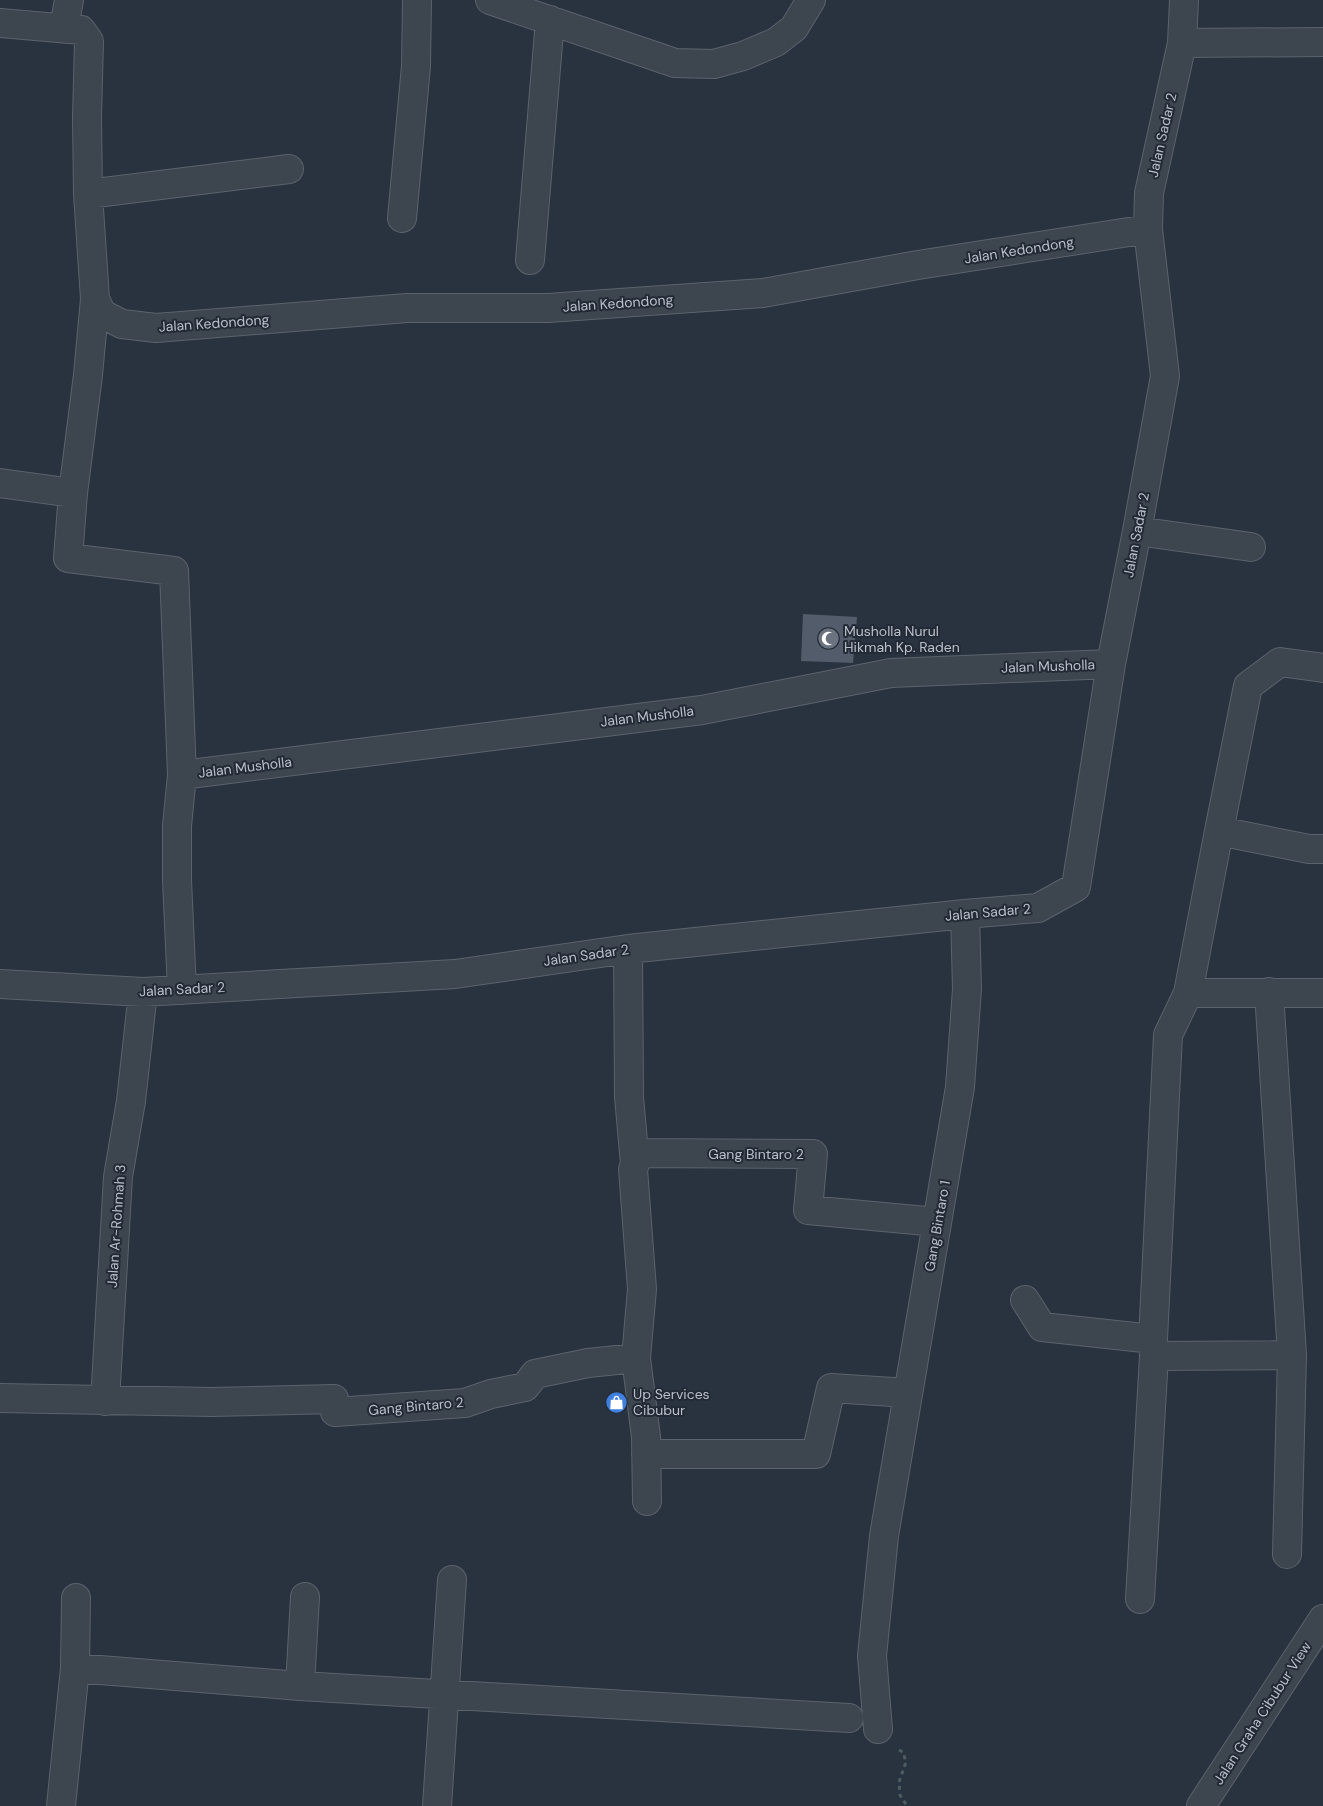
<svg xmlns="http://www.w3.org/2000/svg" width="1323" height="1806" font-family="'DM Sans',sans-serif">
<rect width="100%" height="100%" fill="#29333f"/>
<!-- building -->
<path fill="#535c6a" d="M803 614 857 617 853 663 801 661Z"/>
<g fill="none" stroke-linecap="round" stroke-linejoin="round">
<defs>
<path id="street" d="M490 0 675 63 714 64 743 56 776 42 794 28 811 0
M0 23 81 30 89 41 87 117 88 194 95 299 88 375 73 493 68 558 174 571 182 775 177 826V880L182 990
M64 28 69 0
M1182 43 1323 42
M88 194 289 169
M402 218 416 66 417 0
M530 260 550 20
M95 299 102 314 122 324 156 328 407 308H548L763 293 918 265 1148 229
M0 483 73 493
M1137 531 1251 547
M1323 668 1280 662 1248 686 1219 831 1309 849H1323
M182 775 702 710 891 673 1111 664
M628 949 629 1097 635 1164 633 1169 642 1289 636 1358 646 1437 647 1501
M0 984 143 992 455 974 628 949 965 914 1038 908 1076 887 1111 664 1137 531 1165 376 1148 229 1149 193 1182 43 1184 0
M1269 992 1292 1355 1287 1554
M1188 993 1219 831
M634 1153 813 1154 808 1210 937 1222
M1025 1300 1042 1327 1153 1339
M1154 1356 1292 1355
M0 1398 211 1402 334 1399 335 1412 465 1403 491 1394 525 1387 535 1374 588 1363 636 1358
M105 1401 118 1177 131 1101 143 992
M646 1454H816L831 1388 908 1393
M1140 1599 1154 1356 1153 1339 1168 1035 1188 993H1323
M75 1668 300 1686 849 1718
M300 1686 305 1597
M878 1729 872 1656 884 1536 960 1087 967 989 965 914
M61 1806 75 1668 76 1598
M437 1806 452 1580
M1201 1806 1323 1619"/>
</defs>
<!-- street casing -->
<use href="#street" stroke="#5b636d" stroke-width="30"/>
<!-- path -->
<path stroke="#4c5d5f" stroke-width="3" stroke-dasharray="4 4" stroke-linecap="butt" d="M899 1750 903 1752 906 1762 899 1782 900 1795 907 1806"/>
<!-- street -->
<use href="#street" stroke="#3d454f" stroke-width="28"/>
</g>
<!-- icons -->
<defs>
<symbol id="mosque-disc" viewBox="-11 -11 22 22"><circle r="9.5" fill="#6b7280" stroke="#222a35"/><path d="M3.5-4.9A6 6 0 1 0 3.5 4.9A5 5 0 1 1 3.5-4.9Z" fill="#fff"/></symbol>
<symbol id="shop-disc" viewBox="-11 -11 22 22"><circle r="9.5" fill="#3f7fe0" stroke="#222a35"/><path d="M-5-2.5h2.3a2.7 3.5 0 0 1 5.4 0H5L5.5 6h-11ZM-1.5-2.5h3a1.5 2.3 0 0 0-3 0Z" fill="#fff"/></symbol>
</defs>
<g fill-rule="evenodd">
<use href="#mosque-disc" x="816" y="626" width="25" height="25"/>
<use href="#shop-disc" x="604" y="1390" width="25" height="25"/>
</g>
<g text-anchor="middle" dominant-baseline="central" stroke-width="4" stroke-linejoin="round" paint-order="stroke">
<!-- street labels -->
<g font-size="14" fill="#bac0ca" stroke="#222a35">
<text transform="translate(1162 135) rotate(-77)">Jalan Sadar 2</text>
<text transform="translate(1019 250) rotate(-9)">Jalan Kedondong</text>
<text transform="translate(618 303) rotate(-4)">Jalan Kedondong</text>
<text transform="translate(214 323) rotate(-4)">Jalan Kedondong</text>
<text transform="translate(1136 535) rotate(-79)">Jalan Sadar 2</text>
<text transform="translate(1048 666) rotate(-2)">Jalan Musholla</text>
<text transform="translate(647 716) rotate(-7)">Jalan Musholla</text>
<text transform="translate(245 767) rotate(-7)">Jalan Musholla</text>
<text transform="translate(988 912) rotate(-5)">Jalan Sadar 2</text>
<text transform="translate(586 955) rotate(-8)">Jalan Sadar 2</text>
<text transform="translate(182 989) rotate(-3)">Jalan Sadar 2</text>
<text x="756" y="1154">Gang Bintaro 2</text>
<text transform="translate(116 1226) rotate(-86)">Jalan Ar-Rohmah 3</text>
<text transform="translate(937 1226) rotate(-80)">Gang Bintaro 1</text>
<text transform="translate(416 1406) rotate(-5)">Gang Bintaro 2</text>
<text transform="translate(1262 1713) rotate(-57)">Jalan Graha Cibubur View</text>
</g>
<!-- poi labels -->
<g font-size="14" fill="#bac0ca" stroke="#222a35" text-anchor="start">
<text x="844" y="631">Musholla Nurul<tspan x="844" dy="16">Hikmah Kp. Raden</tspan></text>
<text x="633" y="1394">Up Services<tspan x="633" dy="16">Cibubur</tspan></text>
</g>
</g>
</svg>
